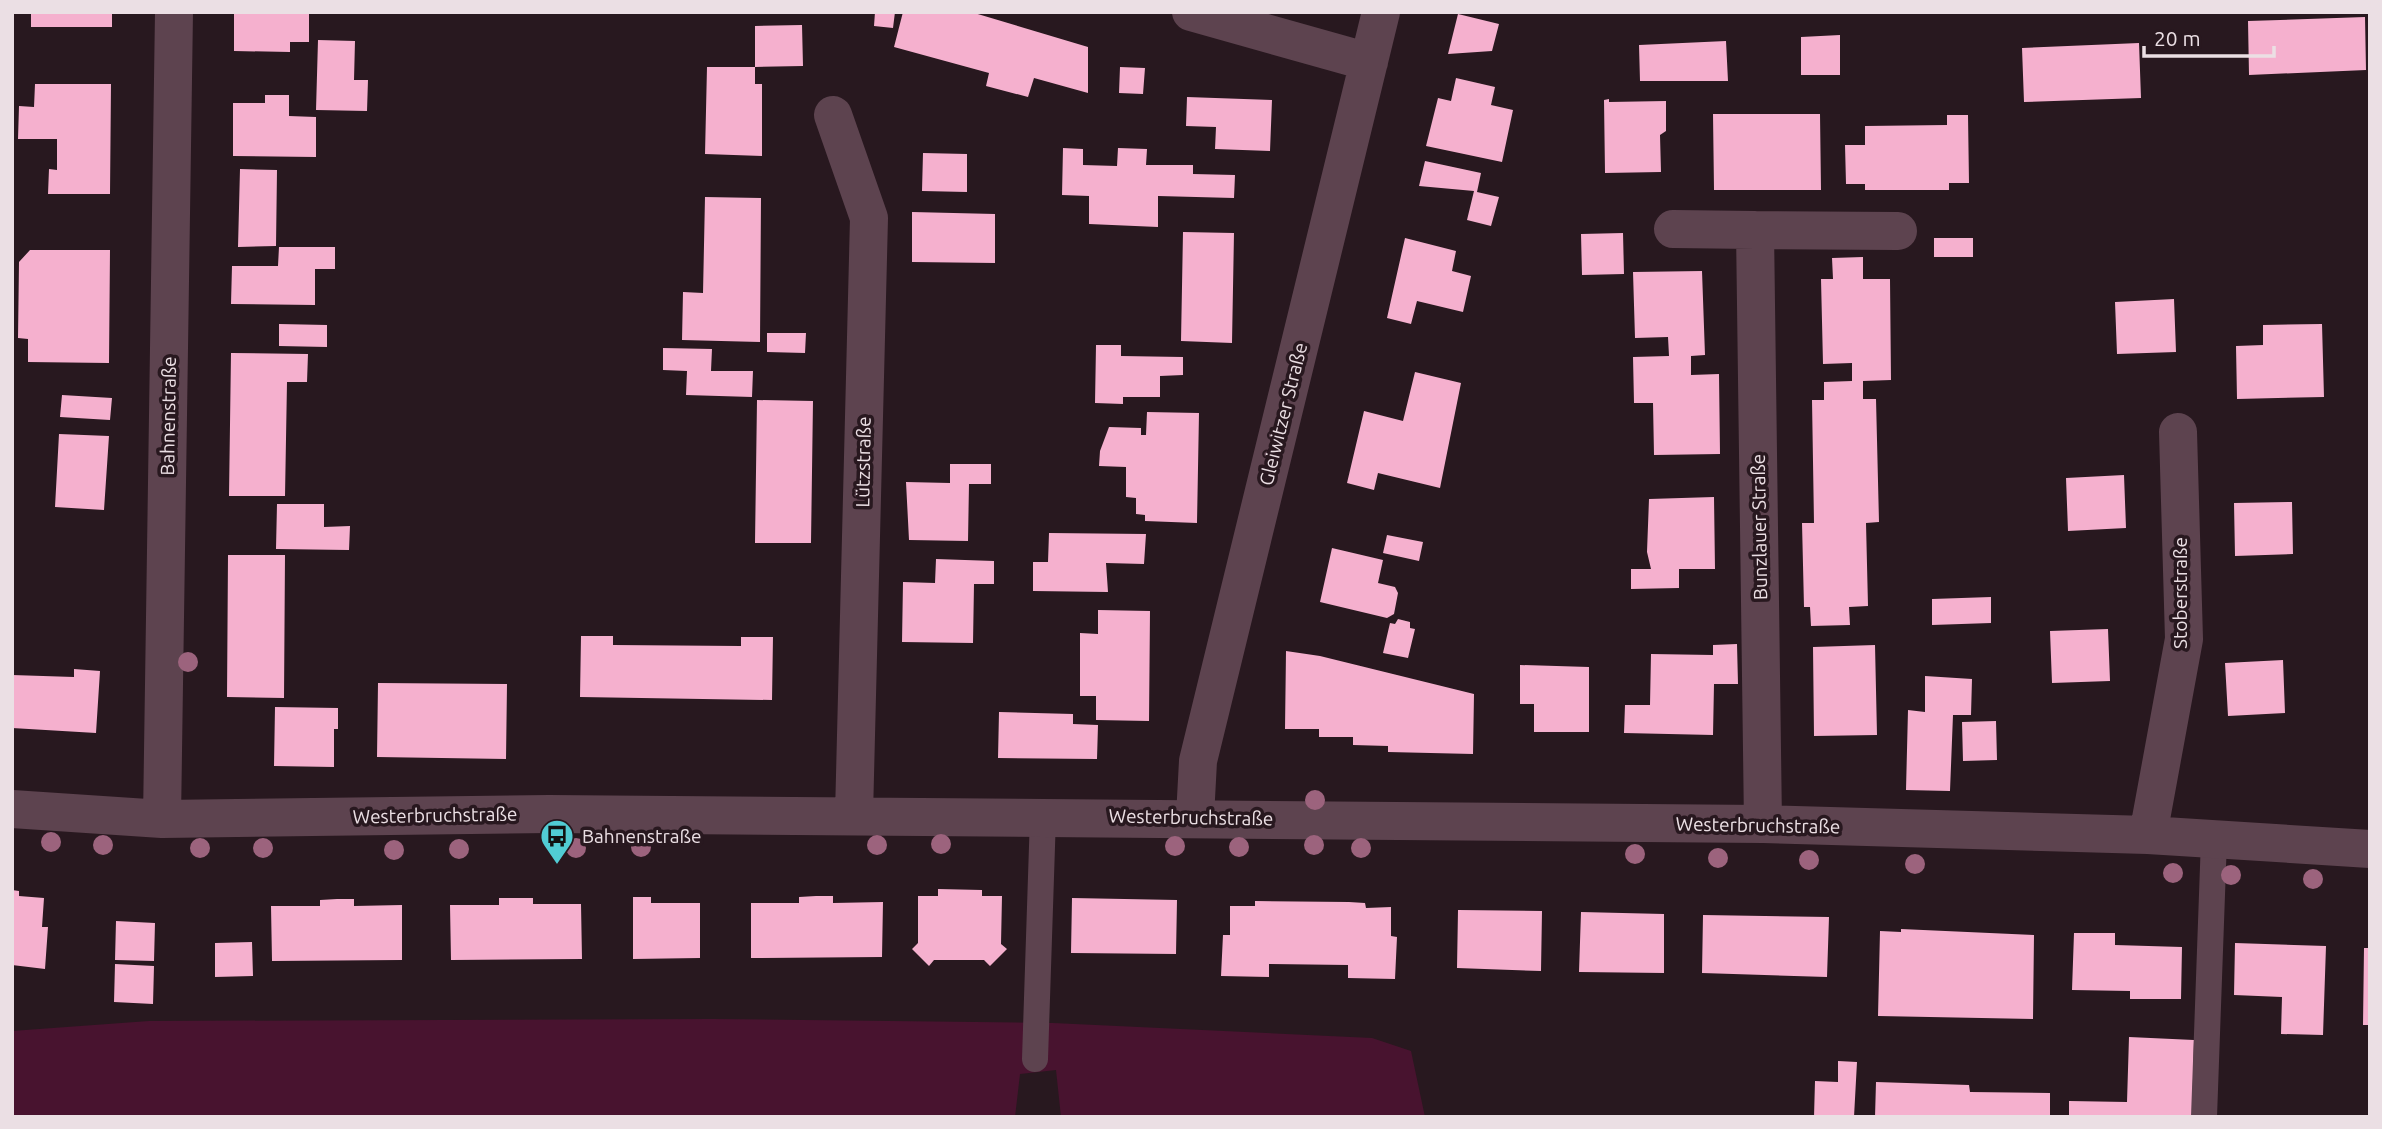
<svg xmlns="http://www.w3.org/2000/svg" width="2382" height="1129" font-family="Ubuntu,sans-serif">
<rect width="100%" height="100%" fill="#28181f"/>
<!-- green -->
<path fill="#48132f" d="M712 1019 1053 1023 1372 1038 1411 1051 1425 1117H1061L1056 1070 1020 1074 1015 1117H12V1031L149 1021Z"/>
<!-- building -->
<path fill="#f5b0ce" d="M31 12H112V27H31Z
M234 12H309V42H290V52L234 51Z
M875 12H895L893 28 874 26Z
M903 12H971L1088 47V93L1034 78 1028 97 986 86 989 73 894 47Z
M1458 14 1499 24 1492 51 1448 54Z
M2365 17 2366 70 2249 75 2248 21Z
M802 25 803 66 755 67V26Z
M1840 35V75H1801V37Z
M318 40 355 41 354 80H368L367 111 316 110Z
M1726 41 1728 81H1640L1639 45Z
M2139 43 2141 98 2024 102 2022 48Z
M707 67H755V84H762V156L705 154Z
M1120 67 1145 68 1143 94 1119 93Z
M1456 78 1495 87 1491 105 1513 110 1502 162 1426 146 1438 98 1451 101Z
M35 84H111L110 194H48L49 169 57 170V139H18L19 106 34 107Z
M265 95H289V116L316 117V157L233 156V103H265Z
M1187 97 1272 100 1270 151 1215 149 1216 127 1186 126Z
M1609 99V102L1666 101V131L1660 135 1661 172 1605 173 1604 100Z
M1713 114H1820L1821 190H1714Z
M1947 115H1968L1969 183H1949V190H1865V184H1846L1845 145H1865V126L1947 125Z
M1063 148 1083 149V165L1117 166 1118 148 1147 149 1146 165H1193V174L1235 175 1234 198 1158 196V227L1089 224V196L1062 195Z
M923 153 967 154V192L922 191Z
M1425 161 1481 173 1477 192 1499 197 1491 226 1467 220 1474 191 1419 186Z
M240 169 277 170 276 246 238 247Z
M705 197 761 198 760 342 682 340 683 292 703 293Z
M912 212 995 214V263L912 262Z
M1183 232 1234 233 1232 343 1181 341Z
M1623 233 1624 274 1582 275 1581 234Z
M1405 238 1456 251 1452 271 1471 276 1463 312 1417 301 1411 324 1387 318Z
M1934 238H1973V257H1934Z
M279 247H335V269H315V305L231 304 232 266H278Z
M30 250H110L109 363 28 362V339L18 338 19 262Z
M1863 257V279H1890L1891 380 1863 381V399H1876L1879 522 1866 523 1868 606 1849 607 1850 625 1811 626 1810 607H1804L1802 523H1814L1812 400H1824V382L1852 381V363L1823 364 1821 279H1833L1832 258Z
M1702 271 1705 355 1691 356V375L1719 374 1720 454 1654 455 1653 403H1634L1633 357 1669 356 1668 337 1635 338 1633 272Z
M2174 299 2176 352 2117 354 2115 302Z
M279 324 327 325V347L279 346Z
M2322 324 2324 397 2237 399 2236 346 2263 345V325Z
M767 333H806L805 353 767 352Z
M1096 345H1121V356L1183 357V375L1160 376V397H1123V404L1095 403Z
M663 348 712 349 711 371H753L752 397 686 395 687 371 663 370Z
M231 353 308 354 307 382H287L285 496H229Z
M1415 372 1461 383 1440 488 1378 473 1374 490 1347 483 1364 411 1403 421Z
M62 395 112 398 110 420 60 417Z
M757 400 813 401 811 543H755Z
M1147 412 1199 413 1197 523 1145 521V515L1136 514V498L1126 497V467L1099 466 1100 451 1109 427 1141 428V435H1146Z
M59 434 109 436 104 510 55 507Z
M950 464H991V484H969L968 541 909 540 906 482 950 483Z
M2124 475 2126 528 2068 531 2066 478Z
M1714 497 1715 569H1679V588L1631 589V569H1651L1647 552 1649 499Z
M2292 502 2293 554 2235 556 2234 503Z
M277 504H324V527L350 526 349 550 276 549Z
M1049 533 1146 534 1144 564 1106 563 1108 592 1033 591V562H1048Z
M1387 535 1423 542 1419 561 1383 553Z
M1332 548 1383 560 1378 583 1395 587 1398 593 1394 614 1387 618 1320 602Z
M228 555H285L284 698 227 697Z
M936 559 994 561V584H974L973 643 902 642 903 582 935 583Z
M1991 597V623L1932 625V599Z
M1098 610 1150 611 1149 721 1096 720V696H1080V633L1098 634Z
M1398 619 1410 622V628L1415 629 1408 658 1383 653 1390 623 1395 624Z
M2108 629 2110 681 2052 683 2050 631Z
M581 636H613V645L741 646V637H773L772 700 580 697Z
M1737 644 1738 684H1714L1713 735 1624 733 1625 705H1650L1651 654 1713 655V645Z
M1875 645 1877 735 1814 736 1813 647Z
M1286 651 1320 656 1474 694 1473 754 1388 752V746L1353 745V737H1319V729H1285Z
M2283 660 2285 713 2228 716 2225 663Z
M1520 665 1589 667V732H1534V704H1520Z
M74 669 100 671 96 733 12 728V675L74 677Z
M1925 676 1972 679 1971 715H1953L1950 791 1906 790 1908 710 1925 712Z
M378 683 507 684 506 759 377 757Z
M275 707 338 708V729H334V767L274 766Z
M999 712 1073 714V724L1098 725 1097 759 998 758Z
M1996 721 1997 760 1963 761 1962 722Z
M938 889 982 890V896H1002L1001 944 1007 949 990 966 984 960H934L929 966 912 949 918 943V896H938Z
M12 890 19 891V896L44 898 42 927H48L45 969 12 965Z
M816 896H833V903L883 902 882 957 751 958V903H799V897Z
M633 897H651V903H700V958L633 959Z
M499 898H533V904H581L582 959 451 960 450 905H499Z
M1072 898 1177 900 1176 954 1071 953Z
M337 899H354V906L402 905V960L272 961 271 906H320V900Z
M1255 901 1349 902 1365 903 1366 908 1391 907V936L1397 937 1395 979 1348 978V965L1269 964V977L1221 976 1223 935H1230V906H1255Z
M1458 910 1542 911 1541 971 1457 968Z
M1581 912 1664 914V973L1579 972Z
M1703 915 1829 917 1827 977 1702 973Z
M116 921 155 923 154 961 115 960Z
M1901 929 2034 935 2033 1019 1878 1016 1880 931 1901 932Z
M2074 933H2115V945L2182 947 2181 999H2130V991L2072 990Z
M252 942 253 976 215 977V943Z
M2235 943 2326 946 2323 1035 2281 1034 2282 997 2234 995Z
M2364 948H2370V1025H2363Z
M115 964 154 966 153 1004 114 1002Z
M2129 1037 2194 1040 2192 1117H2069V1101L2127 1102Z
M1838 1061 1857 1062 1854 1117H1814L1815 1081 1838 1082Z
M1876 1082 1969 1085 1970 1092 2050 1093V1117H1875Z"/>
<g fill="none" stroke-linecap="round" stroke-linejoin="round">
<!-- lane -->
<path stroke="#5d434f" stroke-width="26" d="M1035 1059 1043 816
M2204 1117 2214 839"/>
<!-- street -->
<path stroke="#5d434f" stroke-width="38" d="M1191 12 1369 62
M833 115 869 218 854 815
M1673 229 1755 230 1763 824
M1755 230 1898 231
M12 809 162 819 549 814 1763 824 2148 835 2370 849
M1195 817 1198 761 1381 12
M162 819 174 12
M2148 835 2184 639 2178 432"/>
</g>
<!-- trees -->
<g fill="#9c637d">
<circle cx="188" cy="662" r="10"/>
<circle cx="1315" cy="800" r="10"/>
<circle cx="51" cy="842" r="10"/>
<circle cx="941" cy="844" r="10"/>
<circle cx="103" cy="845" r="10"/>
<circle cx="877" cy="845" r="10"/>
<circle cx="1314" cy="845" r="10"/>
<circle cx="1175" cy="846" r="10"/>
<circle cx="641" cy="847" r="10"/>
<circle cx="1239" cy="847" r="10"/>
<circle cx="200" cy="848" r="10"/>
<circle cx="263" cy="848" r="10"/>
<circle cx="576" cy="848" r="10"/>
<circle cx="1361" cy="848" r="10"/>
<circle cx="459" cy="849" r="10"/>
<circle cx="394" cy="850" r="10"/>
<circle cx="1635" cy="854" r="10"/>
<circle cx="1718" cy="858" r="10"/>
<circle cx="1809" cy="860" r="10"/>
<circle cx="1915" cy="864" r="10"/>
<circle cx="2173" cy="873" r="10"/>
<circle cx="2231" cy="875" r="10"/>
<circle cx="2313" cy="879" r="10"/>
</g>
<!-- icons -->
<defs>
<symbol id="bus-pin" viewBox="-11 -11 22 30"><path d="M0 17L-7.5 6A9.5 9.5 0 1 1 7.5 6Z" fill="#51ccd4" stroke="#28181f"/><path d="M-5-6H5V4H4V6H2V4H-2V6H-4V4H-5ZM-3.5-4V0h7V-4ZM-3.5 1.2v1.5H-2V1.2ZM2 1.2v1.5H3.5V1.2Z" fill="#111"/></symbol>
</defs>
<g fill-rule="evenodd">
<use href="#bus-pin" x="538" y="817" width="38" height="52"/>
</g>
<g text-anchor="middle" dominant-baseline="central" stroke-width="7" stroke-linejoin="round" paint-order="stroke">
<!-- street labels -->
<g font-size="19" fill="#ebdfe4" stroke="#28181f">
<text transform="translate(1283 414) rotate(-76)">Gleiwitzer Straße</text>
<text transform="translate(168 416) rotate(-89)">Bahnenstraße</text>
<text transform="translate(863 462) rotate(-89)">Lützstraße</text>
<text transform="translate(1759 527) rotate(-91)">Bunzlauer Straße</text>
<text transform="translate(2180 593) rotate(-90)">Stoberstraße</text>
<text transform="translate(435 815) rotate(-1)">Westerbruchstraße</text>
<text transform="translate(1191 817) rotate(1)">Westerbruchstraße</text>
<text transform="translate(1758 825) rotate(1)">Westerbruchstraße</text>
</g>
<!-- poi labels -->
<g font-size="19" fill="#ebdfe4" stroke="#28181f" text-anchor="start">
<text x="582" y="836">Bahnenstraße</text>
</g>
</g>
<!-- border -->
<rect width="2382" height="1129" fill="none" stroke="#ebdfe4" stroke-width="28"/>
<!-- scale -->
<path d="M2144 46v10h130v-10" fill="none" stroke="#ebdfe4" stroke-width="3.5"/>
<text x="2154" y="46" font-size="21" fill="#ebdfe4" stroke="#28181f" stroke-width="5" paint-order="stroke">20 m</text>
</svg>
